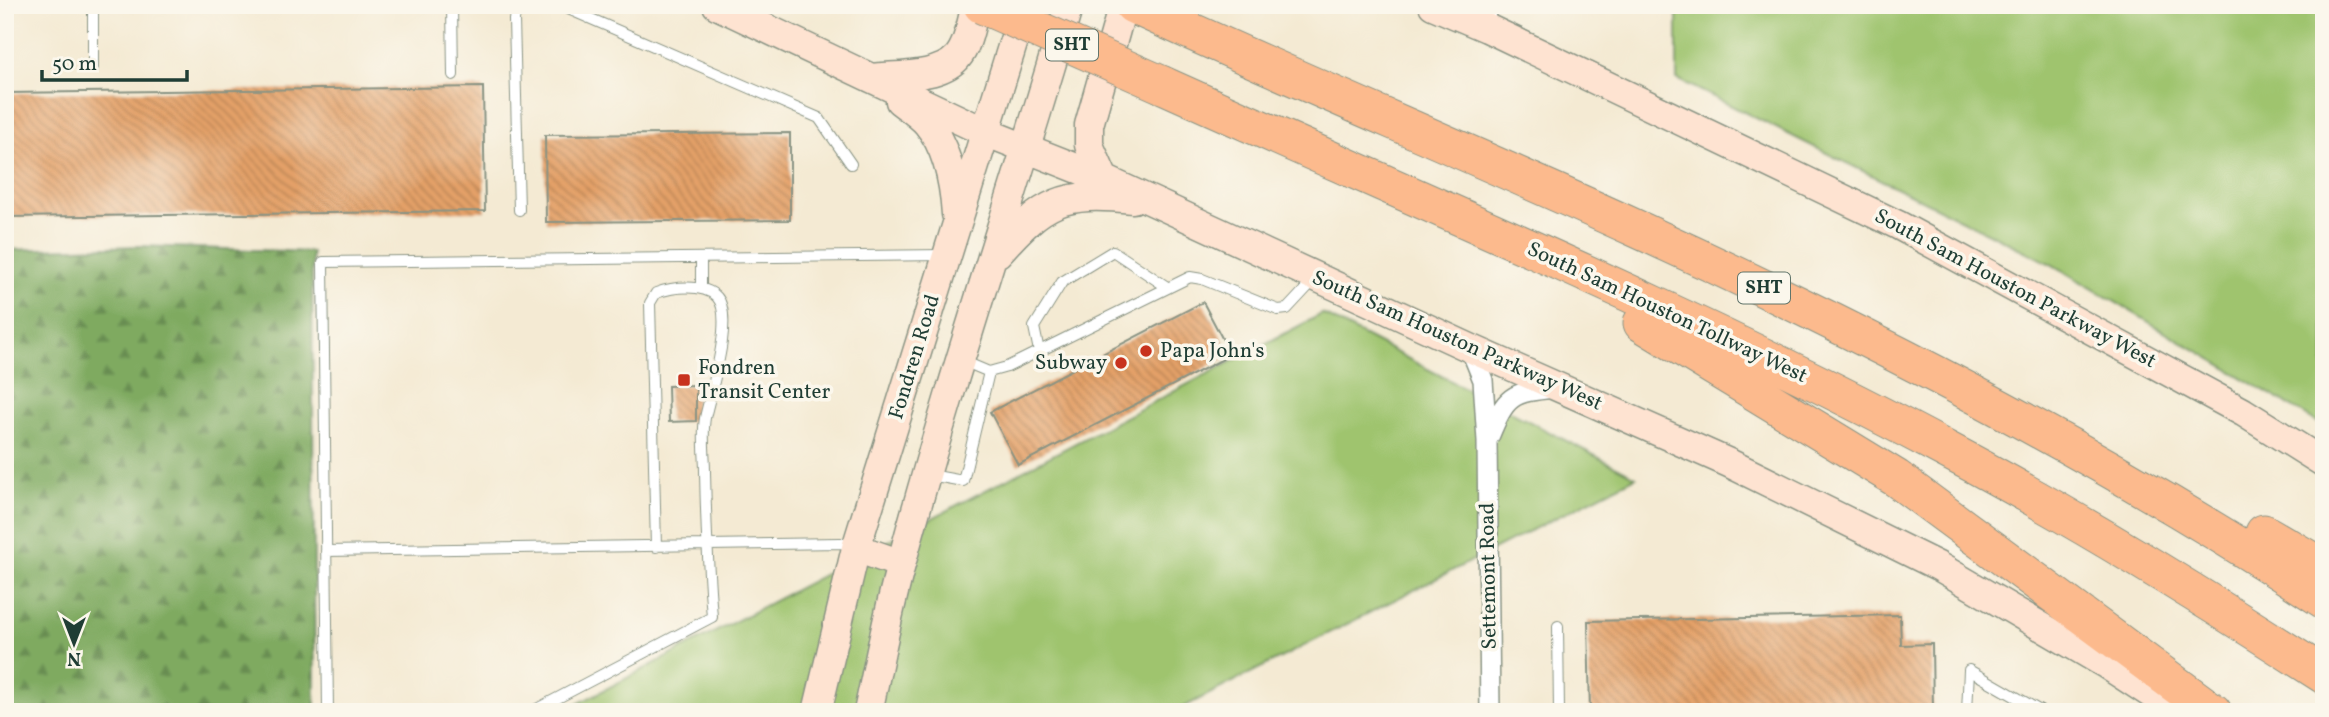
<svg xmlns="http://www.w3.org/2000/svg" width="2329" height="717" font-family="Vollkorn,serif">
<defs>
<pattern id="forest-firs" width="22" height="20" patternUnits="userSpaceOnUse" patternTransform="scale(1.75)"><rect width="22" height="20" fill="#7faa61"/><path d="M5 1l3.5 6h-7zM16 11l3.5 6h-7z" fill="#678c51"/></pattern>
<pattern id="building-back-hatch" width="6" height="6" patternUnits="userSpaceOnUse" patternTransform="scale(1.75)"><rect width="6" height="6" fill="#e4a067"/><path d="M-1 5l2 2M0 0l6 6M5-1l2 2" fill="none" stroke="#b88456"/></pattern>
</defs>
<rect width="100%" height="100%" fill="#fbf7ec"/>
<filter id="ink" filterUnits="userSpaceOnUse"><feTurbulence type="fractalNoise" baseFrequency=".0143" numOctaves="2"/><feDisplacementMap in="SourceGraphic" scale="14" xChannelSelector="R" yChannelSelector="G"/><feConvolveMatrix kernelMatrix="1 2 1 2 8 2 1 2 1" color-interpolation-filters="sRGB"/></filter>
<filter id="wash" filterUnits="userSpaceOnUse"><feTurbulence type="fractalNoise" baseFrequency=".00686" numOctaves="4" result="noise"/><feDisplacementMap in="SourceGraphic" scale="28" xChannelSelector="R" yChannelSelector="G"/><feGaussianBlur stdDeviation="1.57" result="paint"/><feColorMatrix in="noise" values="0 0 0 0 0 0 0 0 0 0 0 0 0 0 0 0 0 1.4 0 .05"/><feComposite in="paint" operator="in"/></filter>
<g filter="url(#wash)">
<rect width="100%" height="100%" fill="#f4ead3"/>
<!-- green -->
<path fill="#9fc46e" stroke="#5f8051" stroke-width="2" d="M1677 5H2324V426L2051 264 1677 79Z
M1322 314 1636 477 1174 712H562Z"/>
<!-- forest -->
<path fill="url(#forest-firs)" stroke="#4f744a" stroke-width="2" d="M141 246 312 252 315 712H5V250Z"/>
<g id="blocks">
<!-- building -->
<path fill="url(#building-back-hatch)" d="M483 87 485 211 5 217V93Z
M790 133V220L546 222 545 135Z
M1203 302 1231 355 1018 465 990 412Z
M696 385V421L669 422 668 386Z
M1900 615 1901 645 1932 644 1933 712H1590L1588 621Z"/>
</g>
</g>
<g filter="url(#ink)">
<use href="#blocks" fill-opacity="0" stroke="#8a9484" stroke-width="2"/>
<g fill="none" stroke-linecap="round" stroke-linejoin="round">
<defs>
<path id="service" d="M93 5V68
M452 5 453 75
M517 5 514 20 519 210
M559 5 819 118 851 164
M701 258V289
M1039 351 1034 327 1062 282 1113 251 1167 287
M963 361 989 372
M930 475 963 481 989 372 1007 367 1190 277 1202 279 1278 310 1287 309 1315 279
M326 551 841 543 853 547
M1558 626 1559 712
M328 712 323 262 944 255
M531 712 712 617C708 569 706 521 705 472 705 455 702 435 705 418 710 394 735 317 717 297 704 283 672 287 656 293L650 303 656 547
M1967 712 1969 670 2042 712"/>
<path id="minor" d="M1484 5 1487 28
M1470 348 1483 380 1487 441 1490 712
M1489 437C1506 396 1510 392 1556 388"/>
<path id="secondary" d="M717 5 985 132 1104 179 1470 348 1729 463 1938 566 2107 665 2179 712
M1433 5 1487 28 1898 225 2243 412 2324 463
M871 78C897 75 938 78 957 58 969 44 971 22 976 5
M900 101C909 108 920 115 927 123 947 147 954 184 956 214
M1104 179 1089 145V125L1123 5
M998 253C1045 200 1062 192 1133 199
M856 548 901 564
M817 712 856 548 1025 5
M868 712C879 662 888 611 902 561 952 374 1015 191 1069 5"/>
<path id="motorway" d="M1133 5C1300 82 1469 152 1635 228 1872 336 2106 457 2324 600
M1163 85C1425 203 1693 314 1947 450 2076 518 2201 596 2324 675
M1642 323 1896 478 2213 712
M2264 533 2324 568"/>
</defs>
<!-- service casing -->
<use href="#service" stroke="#8a9484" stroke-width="12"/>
<!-- minor casing -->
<use href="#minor" stroke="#8a9484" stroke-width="22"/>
<!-- secondary casing -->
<use href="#secondary" stroke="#8a9484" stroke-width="31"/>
<!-- motorway casing -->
<use href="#motorway" stroke="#8a9484" stroke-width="39"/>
<!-- service -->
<use href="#service" stroke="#fff" stroke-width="10"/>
<!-- minor -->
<use href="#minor" stroke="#fff" stroke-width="19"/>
<!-- secondary -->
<use href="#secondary" stroke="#fee3d1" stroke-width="28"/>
<!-- motorway -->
<use href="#motorway" stroke="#fcba8d" stroke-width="37"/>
<defs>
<path id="motorway-bridge" d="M982 5 1163 85"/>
</defs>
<!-- motorway-bridge casing -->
<use href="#motorway-bridge" stroke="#8a9484" stroke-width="39" stroke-linecap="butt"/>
<!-- motorway-bridge -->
<use href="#motorway-bridge" stroke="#fcba8d" stroke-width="37"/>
</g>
</g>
<!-- markers -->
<g fill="#c8321e" stroke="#fbf7ec" stroke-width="2.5">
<circle cx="1146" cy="351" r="7"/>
<circle cx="1121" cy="363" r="7"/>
<rect x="677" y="373" width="14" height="14" rx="3.5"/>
</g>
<g text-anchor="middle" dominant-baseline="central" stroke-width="7" stroke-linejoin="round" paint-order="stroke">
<!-- shield labels -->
<g fill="#fbf7ec" stroke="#61756b" stroke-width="2">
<rect x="1046" y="29.5" width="52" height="31" rx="5"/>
<rect x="1738" y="272.5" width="52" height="31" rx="5"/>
</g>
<g font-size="19" font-weight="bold" fill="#1f3d34">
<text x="1072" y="45">SHT</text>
<text x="1764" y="288">SHT</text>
</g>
<!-- street labels -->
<g font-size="21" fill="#1f3d34" stroke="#fbf7ec">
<text transform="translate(2015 289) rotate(28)">South Sam Houston Parkway West</text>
<text transform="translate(1667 313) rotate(25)">South Sam Houston Tollway West</text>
<text transform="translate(1457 341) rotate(24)">South Sam Houston Parkway West</text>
<text transform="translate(915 357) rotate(-73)">Fondren Road</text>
<text transform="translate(1489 576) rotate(-91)">Settemont Road</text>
</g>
<!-- poi labels -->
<g font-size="21" fill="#1f3d34" stroke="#fbf7ec" text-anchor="start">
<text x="1160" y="351">Papa John's</text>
<text x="1107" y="363" text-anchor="end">Subway</text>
<text x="698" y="368">Fondren<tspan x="698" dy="24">Transit Center</tspan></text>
</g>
</g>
<!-- margin -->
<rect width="2329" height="717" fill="none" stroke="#fbf7ec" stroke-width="28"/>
<!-- north arrow -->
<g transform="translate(74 643) rotate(180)" stroke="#fbf7ec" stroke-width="5" paint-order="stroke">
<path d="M0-5L12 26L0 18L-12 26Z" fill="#1f3d34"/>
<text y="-10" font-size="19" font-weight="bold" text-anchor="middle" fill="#1f3d34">N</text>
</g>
<!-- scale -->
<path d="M42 70v10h145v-10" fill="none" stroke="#1f3d34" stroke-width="3.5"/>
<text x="52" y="70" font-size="21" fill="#1f3d34" stroke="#fbf7ec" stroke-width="5" paint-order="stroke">50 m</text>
</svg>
